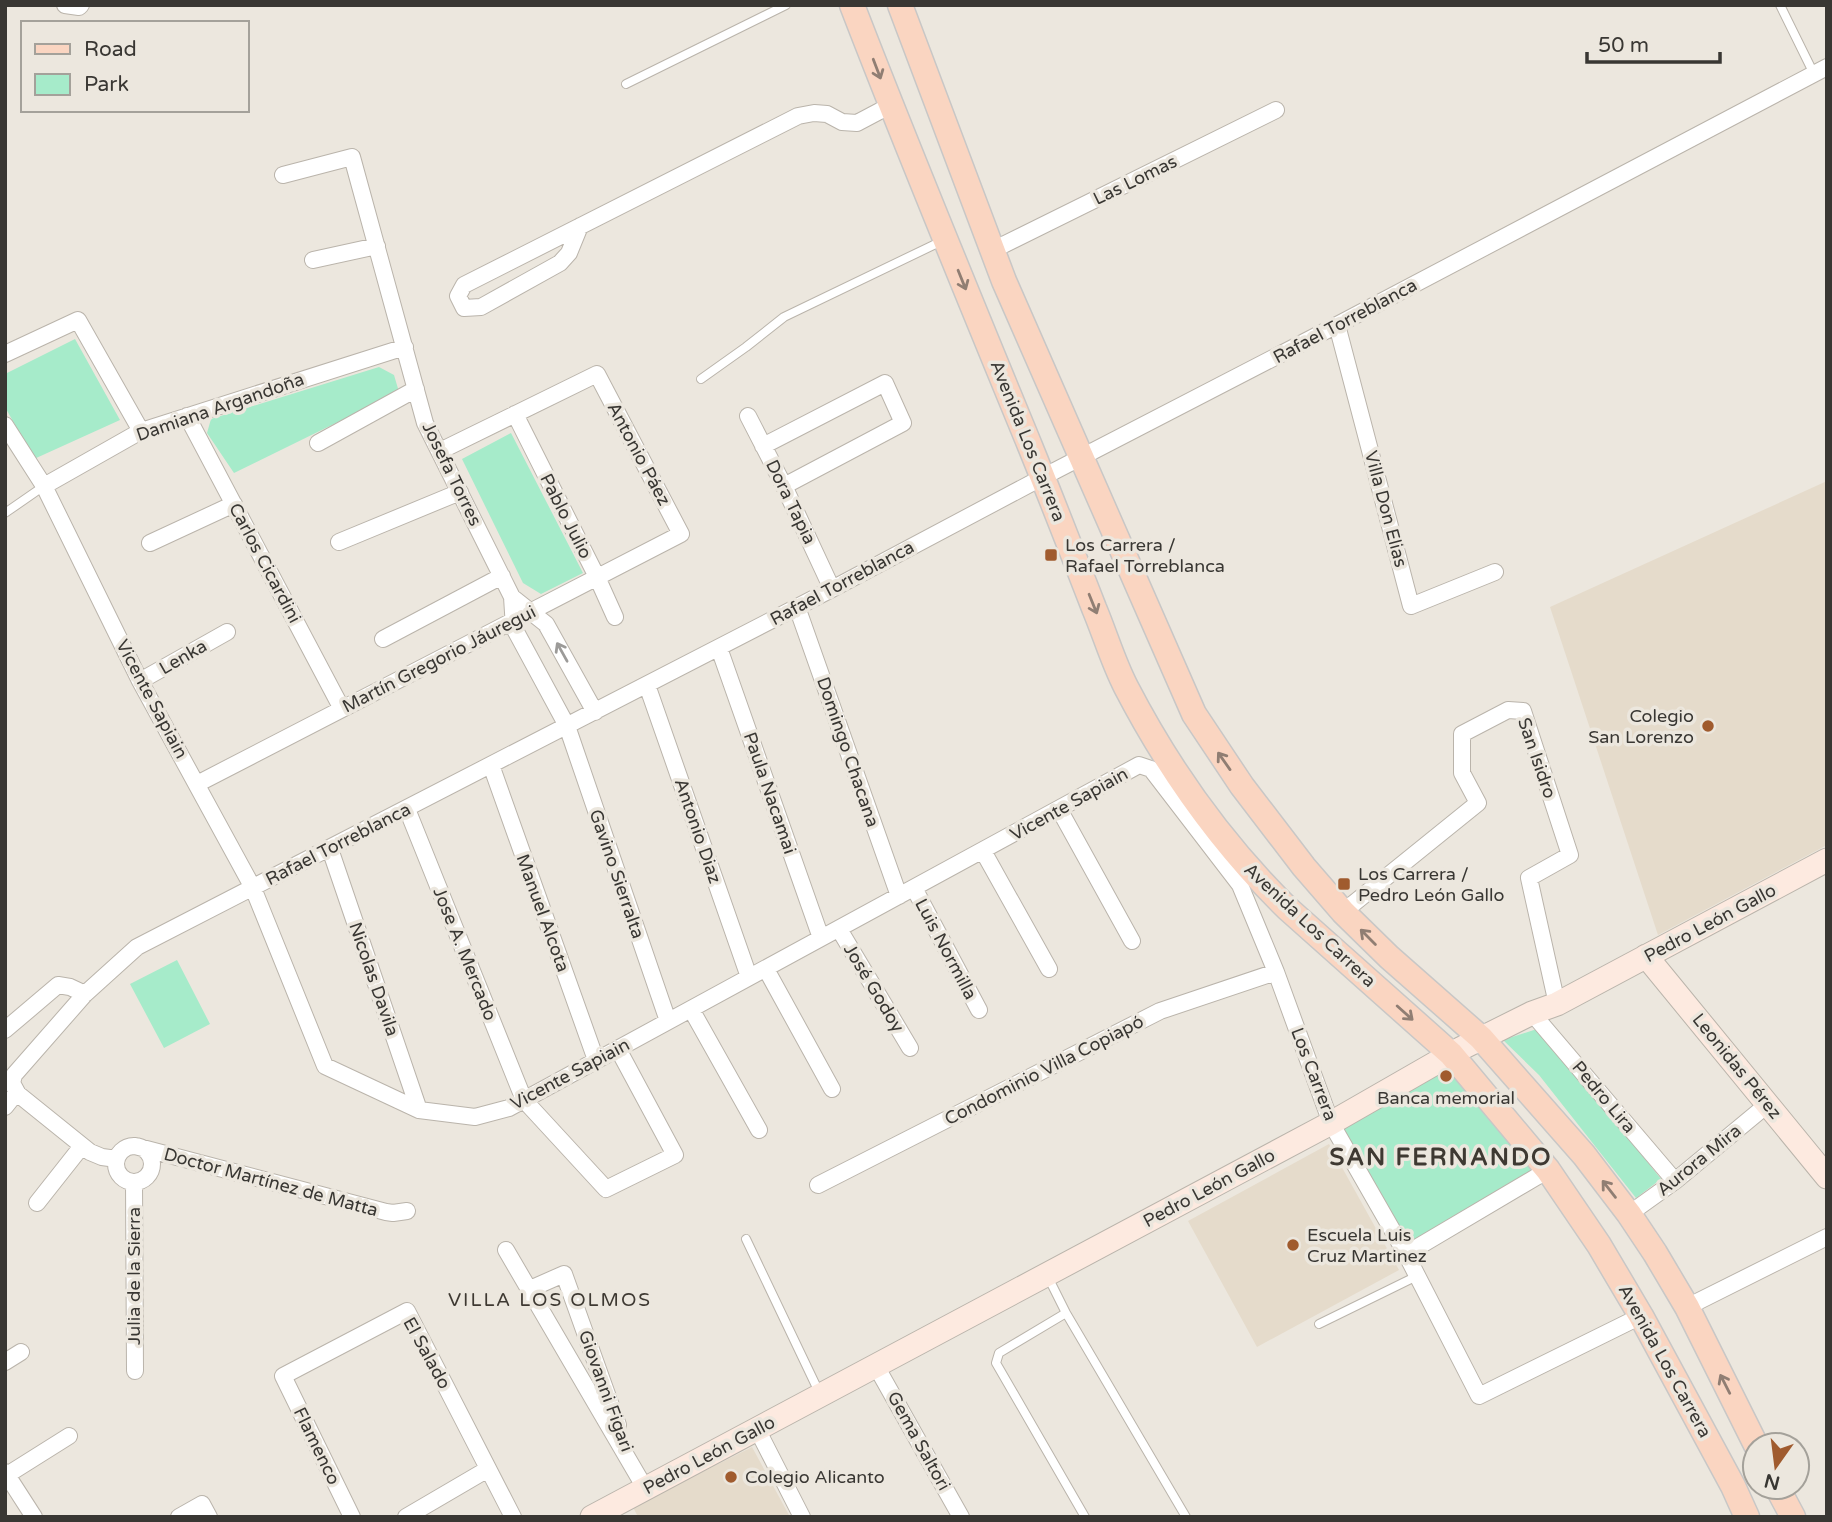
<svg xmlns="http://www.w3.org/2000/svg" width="1832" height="1522" font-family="'Varela Round',sans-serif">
<rect width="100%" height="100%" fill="#ece7de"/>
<!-- built -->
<path fill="#e5dbcb" d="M1827 481V845L1658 935 1550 607Z
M1329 1144 1399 1270 1257 1347 1188 1221Z
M752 1447 790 1517H638L633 1507Z"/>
<!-- green -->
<path fill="#a6ebca" d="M75 339 120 420 34 459 5 407V374Z
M379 367 394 375 399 392 234 473 207 433 211 419Z
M511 433 583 573 541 594 523 583 462 459Z
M177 960 210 1024 164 1048 130 984Z
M1540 1028 1661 1179 1636 1198 1539 1075 1503 1040Z
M1450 1060 1541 1169 1407 1248 1340 1129Z"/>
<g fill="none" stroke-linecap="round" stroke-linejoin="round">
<defs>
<path id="lane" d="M1780 5 1814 74
M626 84 786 5
M701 379 746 347 784 317 944 240
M5 513 44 486
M746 1239 819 1392
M1048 1277 1066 1313 1186 1517
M1066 1313 999 1353 996 1363 1085 1517
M1319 1324 1417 1276"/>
<path id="street" d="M65 5 79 7 81 5
M283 175 352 157 425 423 512 597
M580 226 569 253 560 263 481 307 464 308 458 296 464 285 798 116 814 113 827 114 842 122 857 123 891 105
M993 250 1276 110
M313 260 377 246
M1337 325 1411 606 1495 572
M5 354 78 320 141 431
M515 414 597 577 615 617
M187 416 342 709
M748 416 784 486 832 589
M5 425 44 486 140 681 253 888 325 1066 419 1110 475 1117 509 1108 1139 765 1151 769 1240 885 1276 972 1331 1123 1406 1254 1479 1396 1641 1316
M318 443 416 389
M763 446 885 383 903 423 784 486
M44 486 141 431 405 347
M339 542 460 492
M150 543 234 504
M797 607 899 896
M383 639 502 576
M719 648 821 938
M140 681 227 632
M647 685 749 977
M595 712 546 624 512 597 514 628 567 726 668 1021
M491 765 596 1060
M197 784 681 534 597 374 440 451
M407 809 524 1100 606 1189 675 1155 618 1049
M1059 809 1132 941
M330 849 419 1110
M983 851 1049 969
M914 888 979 1010
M1343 912 1478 803 1462 773V734L1508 710 1523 711 1570 855 1529 878 1557 1004
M839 929 910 1048
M766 969 832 1089
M691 1009 759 1130
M1532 1013 1675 1181
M5 1030 58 985 70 987 85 994
M5 1107 13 1097 18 1094
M135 1146 386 1212 393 1213 407 1211
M116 1164a18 18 0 1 1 36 0a18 18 0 1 1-36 0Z
M117 1159 102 1157 90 1152 18 1094 12 1083 14 1075 85 994 137 947 832 589 1043 477 1337 325 1827 67
M134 1182 135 1371
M818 1185 1160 1011 1276 972
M37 1203 82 1146
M1629 1214 1675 1181 1768 1104
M506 1250 645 1488
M1406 1254 1548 1170
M530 1289 564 1274 618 1425
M1687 1307 1827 1237
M5 1362 21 1352
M876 1366 961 1517
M757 1429 802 1517
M5 1472 34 1517
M7 1475 69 1436
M179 1517 202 1504 209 1517
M352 1517 283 1376 407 1311 513 1517
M406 1517 488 1469"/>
<path id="secondary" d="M1646 956 1827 1177
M592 1517 1331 1123 1460 1049 1532 1013 1557 1004 1827 860"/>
<path id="primary" d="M852 5C909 153 970 300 1030 446 1052 500 1073 554 1094 608 1105 634 1113 662 1126 687 1168 768 1221 843 1287 908L1451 1054 1548 1170 1599 1245 1641 1316 1733 1486 1747 1517
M900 5 1004 281 1194 714 1242 786 1304 867 1343 912 1389 957 1481 1038 1584 1155 1629 1214 1655 1253 1687 1307 1756 1445
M1777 1487 1793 1517"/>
</defs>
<!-- lane casing -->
<use href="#lane" stroke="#bab4ab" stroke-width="10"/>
<!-- street casing -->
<use href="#street" stroke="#bab4ab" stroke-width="18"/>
<!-- secondary casing -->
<use href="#secondary" stroke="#bab4ab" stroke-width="25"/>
<!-- primary casing -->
<use href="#primary" stroke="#c8c7c6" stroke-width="27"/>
<!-- lane -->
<use href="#lane" stroke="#fff" stroke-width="8"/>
<!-- street -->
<use href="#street" stroke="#fff" stroke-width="16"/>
<!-- secondary -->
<use href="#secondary" stroke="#fdeae0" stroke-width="23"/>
<!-- primary -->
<use href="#primary" stroke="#fad5c1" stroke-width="24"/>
</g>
<!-- one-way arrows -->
<defs><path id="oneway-shaft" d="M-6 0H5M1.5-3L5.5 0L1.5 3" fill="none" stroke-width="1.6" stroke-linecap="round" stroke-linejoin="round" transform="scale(1.75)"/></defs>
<g stroke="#907e73">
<use href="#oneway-shaft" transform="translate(877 69) rotate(69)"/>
<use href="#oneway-shaft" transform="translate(962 280) rotate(68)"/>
<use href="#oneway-shaft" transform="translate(1093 604) rotate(68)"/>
<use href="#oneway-shaft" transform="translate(1224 761) rotate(-125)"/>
<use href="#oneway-shaft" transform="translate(1368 937) rotate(-135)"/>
<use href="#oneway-shaft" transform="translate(1405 1013) rotate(42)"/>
<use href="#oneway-shaft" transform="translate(1609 1189) rotate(-128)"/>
<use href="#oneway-shaft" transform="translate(1725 1384) rotate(-117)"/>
</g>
<use stroke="#9c9b99" href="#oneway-shaft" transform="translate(562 652) rotate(-119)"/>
<!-- markers -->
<g fill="#a05b2e" stroke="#ece7de" stroke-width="2.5">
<rect x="1044" y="548" width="14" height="14" rx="3.5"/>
<circle cx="1708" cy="726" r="7"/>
<rect x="1337" y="877" width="14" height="14" rx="3.5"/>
<circle cx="1446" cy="1076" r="7"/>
<circle cx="1293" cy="1245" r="7"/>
<circle cx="731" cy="1477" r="7"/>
</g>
<g text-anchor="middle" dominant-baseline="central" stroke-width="7" stroke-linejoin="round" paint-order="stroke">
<!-- street labels -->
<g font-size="18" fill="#393733" stroke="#ece7de">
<text transform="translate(1135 180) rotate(-26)">Las Lomas</text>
<text transform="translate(1345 321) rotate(-28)">Rafael Torreblanca</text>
<text transform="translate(220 407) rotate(-19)">Damiana Argandoña</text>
<text transform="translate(1028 441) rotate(68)">Avenida Los Carrera</text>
<text transform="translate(639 454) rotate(62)">Antonio Páez</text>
<text transform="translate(452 474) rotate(64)">Josefa Torres</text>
<text transform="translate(791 502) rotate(64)">Dora Tapia</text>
<text transform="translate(1386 509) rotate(75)">Villa Don Elias</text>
<text transform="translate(566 516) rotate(63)">Pablo Julio</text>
<text transform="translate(265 563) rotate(62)">Carlos Cicardini</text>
<text transform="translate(842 583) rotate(-28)">Rafael Torreblanca</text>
<text transform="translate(183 657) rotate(-30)">Lenka</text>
<text transform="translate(439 659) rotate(-27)">Martín Gregorio Jáuregui</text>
<text transform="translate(152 699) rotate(62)">Vicente Sapiain</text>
<text transform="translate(848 752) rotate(71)">Domingo Chacana</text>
<text transform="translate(1537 758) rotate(71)">San Isidro</text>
<text transform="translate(770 793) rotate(71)">Paula Nacamai</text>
<text transform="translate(1069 804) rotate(-29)">Vicente Sapiain</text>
<text transform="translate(698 831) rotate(71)">Antonio Diaz</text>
<text transform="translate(338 844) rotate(-27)">Rafael Torreblanca</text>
<text transform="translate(617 874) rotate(71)">Gavino Sierralta</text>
<text transform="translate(543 913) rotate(70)">Manuel Alcota</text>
<text transform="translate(1710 923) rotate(-28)">Pedro León Gallo</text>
<text transform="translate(1310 925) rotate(43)">Avenida Los Carrera</text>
<text transform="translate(946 949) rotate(62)">Luis Normilla</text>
<text transform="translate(465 954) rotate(68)">Jose A. Mercado</text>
<text transform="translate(374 979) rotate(71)">Nicolas Davila</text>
<text transform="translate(874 988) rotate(59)">José Godoy</text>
<text transform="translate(1737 1066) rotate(51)">Leonidas Pérez</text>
<text transform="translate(1044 1070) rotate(-27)">Condominio Villa Copiapó</text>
<text transform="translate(570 1074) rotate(-28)">Vicente Sapiain</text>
<text transform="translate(1314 1074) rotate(69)">Los Carrera</text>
<text transform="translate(1604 1097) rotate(50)">Pedro Lira</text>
<text transform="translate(1699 1160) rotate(-39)">Aurora Mira</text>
<text transform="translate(271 1182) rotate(15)">Doctor Martínez de Matta</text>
<text transform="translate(1209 1188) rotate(-28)">Pedro León Gallo</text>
<text transform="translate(134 1276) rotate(-90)">Julia de la Sierra</text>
<text transform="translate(427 1353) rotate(61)">El Salado</text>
<text transform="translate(1665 1361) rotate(61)">Avenida Los Carrera</text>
<text transform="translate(606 1391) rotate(70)">Giovanni Figari</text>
<text transform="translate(919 1441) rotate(61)">Gema Saltori</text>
<text transform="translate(317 1446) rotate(64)">Flamenco</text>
<text transform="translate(709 1455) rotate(-28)">Pedro León Gallo</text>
</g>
<!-- poi labels -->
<g font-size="18" fill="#393733" stroke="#ece7de" text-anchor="start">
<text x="1065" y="545">Los Carrera /<tspan x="1065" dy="21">Rafael Torreblanca</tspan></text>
<text x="1694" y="716" text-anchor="end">Colegio<tspan x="1694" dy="21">San Lorenzo</tspan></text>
<text x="1358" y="874">Los Carrera /<tspan x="1358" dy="21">Pedro León Gallo</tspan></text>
<text x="1446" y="1098" text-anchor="middle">Banca memorial</text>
<text x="1307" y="1235">Escuela Luis<tspan x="1307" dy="21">Cruz Martinez</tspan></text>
<text x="745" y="1477">Colegio Alicanto</text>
</g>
<!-- neighbourhood labels -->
<g font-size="19" letter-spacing="2" fill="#3e3932" stroke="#ece7de">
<text x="550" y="1300">VILLA LOS OLMOS</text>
</g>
<!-- district labels -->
<g font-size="24" font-weight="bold" letter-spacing="2" fill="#3e3932" stroke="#ece7de">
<text x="1441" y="1157">SAN FERNANDO</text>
</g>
</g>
<!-- border -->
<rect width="1832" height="1522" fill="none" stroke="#393733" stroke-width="14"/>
<!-- legend -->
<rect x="21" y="21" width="228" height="91" fill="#ece7de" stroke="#a4a19a" stroke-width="2"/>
<rect x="35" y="44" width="35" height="10" fill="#fad5c1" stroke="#a4a19a" stroke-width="2"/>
<text x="84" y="56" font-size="21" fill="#393733">Road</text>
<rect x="35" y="74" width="35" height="21" fill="#a6ebca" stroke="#a4a19a" stroke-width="2"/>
<text x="84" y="91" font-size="21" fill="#393733">Park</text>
<!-- north arrow -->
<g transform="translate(1776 1466) rotate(194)"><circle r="33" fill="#ece7de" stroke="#a4a19a" stroke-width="2"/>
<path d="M0-5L12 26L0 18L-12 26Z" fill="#a05b2e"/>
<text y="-10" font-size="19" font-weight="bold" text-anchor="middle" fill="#393733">N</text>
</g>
<!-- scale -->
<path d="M1587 52v10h133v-10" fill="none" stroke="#393733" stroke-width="3.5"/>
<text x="1598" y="52" font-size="21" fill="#393733" stroke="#ece7de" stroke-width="5" paint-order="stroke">50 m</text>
</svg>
